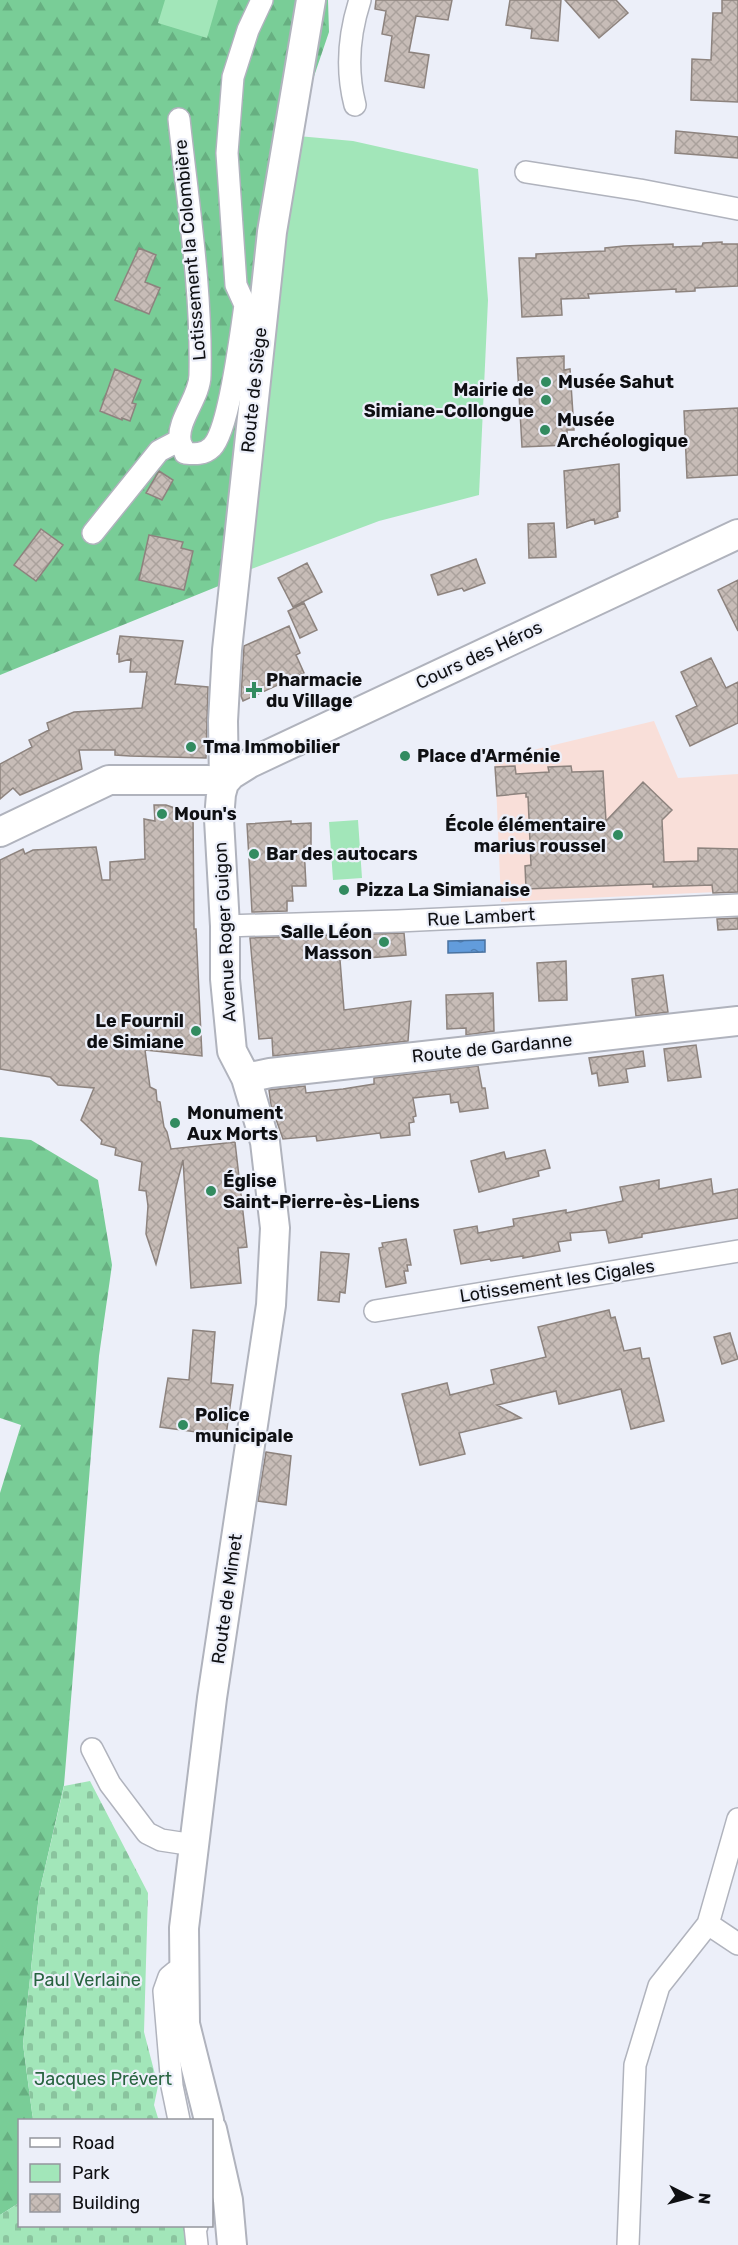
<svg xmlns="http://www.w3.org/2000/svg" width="738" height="2245" font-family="Rubik,sans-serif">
<defs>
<pattern id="forest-firs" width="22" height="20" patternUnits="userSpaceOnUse" patternTransform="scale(1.5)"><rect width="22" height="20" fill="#79cd97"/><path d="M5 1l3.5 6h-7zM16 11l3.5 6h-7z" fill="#67af81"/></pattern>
<pattern id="cemetery-stones" width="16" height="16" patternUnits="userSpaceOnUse" patternTransform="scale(1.5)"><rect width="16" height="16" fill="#a2e6b9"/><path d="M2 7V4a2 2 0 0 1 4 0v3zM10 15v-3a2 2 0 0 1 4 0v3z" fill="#8ac49e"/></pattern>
<pattern id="water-ripples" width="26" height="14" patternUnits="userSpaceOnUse" patternTransform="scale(1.5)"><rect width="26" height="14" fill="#629cdc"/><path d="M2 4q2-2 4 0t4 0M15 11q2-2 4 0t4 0" fill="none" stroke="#4f7eb1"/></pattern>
<pattern id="building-cross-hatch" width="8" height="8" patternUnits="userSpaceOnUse" patternTransform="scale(1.5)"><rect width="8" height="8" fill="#c7bcb7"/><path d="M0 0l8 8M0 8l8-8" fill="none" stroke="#aaa19c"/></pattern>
</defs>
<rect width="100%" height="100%" fill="#eceff9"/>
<!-- education -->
<path fill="#f9dfd9" d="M654 721 678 778 738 774V891L501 902 495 759Z"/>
<!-- forest -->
<path fill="url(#forest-firs)" d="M0 0H328L329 32 267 215 226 583 0 675Z
M0 1137 31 1140 98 1180 112 1265 99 1356 64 1785 39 1894 23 2044 33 2120H20L19 2203 0 2215V1493L21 1425 0 1418Z"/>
<!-- cemetery -->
<path fill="url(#cemetery-stones)" d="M90 1781 148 1893 144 2032 158 2086 154 2105 158 2118 162 2120H33L23 2044 39 1894 64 1786Z
M19 2203 20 2226H188L190 2245H0V2215Z"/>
<!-- green -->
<path fill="#a2e6b9" d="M165 0H218L207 38 158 23Z
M298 136 353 141 478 169 488 300 479 495 379 521 246 571Z
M358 820 362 878 333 880 329 822Z"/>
<!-- water -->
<path fill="url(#water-ripples)" stroke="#4972a0" stroke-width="1.5" d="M485 940V952L448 953V941Z"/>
<!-- building -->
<path fill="url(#building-cross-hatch)" stroke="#8d837e" stroke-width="1.5" d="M376 0H452L448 20 416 16 409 52 429 55 424 88 385 81 392 36 382 34 386 11 375 9Z
M510 0H561L558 41 531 38 532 29 506 25Z
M565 0H616L628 13 599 38Z
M722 0H738V102L691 100 692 59 711 60 713 13H722Z
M676 131 738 137V158L675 153Z
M722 242V244H738V286L695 288V291L676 292V289L588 294 589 298 561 299 562 315 522 317 519 258H536V254L605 251V248L624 246 673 244V247L702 246 703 243Z
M139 248 156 255 145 282 160 288 149 314 115 300Z
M564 356V370L570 369 574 430H567V445L522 447 517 358Z
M115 369 141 380 132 403 136 404 130 421 122 418V420L100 411Z
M738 408V475L687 478 684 411Z
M619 464 620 511 617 512 618 517 595 524 594 519 567 528 564 471Z
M159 471 173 480 162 500 146 493Z
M554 523 556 557 529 558 528 524Z
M41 529 63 545 36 581 14 565Z
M149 535 183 542 181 548 193 551 184 590 139 580Z
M476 559 485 583 464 591 462 588 438 595 431 575Z
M307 563 322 592 293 607 278 578Z
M738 580V631L718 590Z
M304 603 317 630 300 638 288 611Z
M289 626 300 653 296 655 304 673 243 701 241 696 244 646Z
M120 636 183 641 175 684 208 687 206 758 130 756 115 755V750H79L82 769 20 795 13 788 0 799V764L32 747 29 740 49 730 47 723 74 712 142 708 147 672H130L131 659 119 662V654H117Z
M711 658 726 688 738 682V723L690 746 676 716 697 706 681 672Z
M515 766 516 774 549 772 548 767 571 766 572 772 603 771 606 821 643 782 672 810 662 820 664 862 698 861V848L738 849V892L713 893 712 885 653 887V884L526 889 525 866 531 865 528 797H526V793L497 796 495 767Z
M154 805H166L193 814 194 929H196L202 1056 145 1050 150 1087 156 1090 157 1101 160 1102 164 1127 167 1132 171 1149 235 1142 247 1247 238 1248 241 1283 191 1288 183 1160 156 1264 146 1234 148 1206 146 1191 139 1190 142 1162 115 1155 116 1148 101 1144 102 1140 81 1120 94 1088 58 1085 50 1077 0 1069V860L23 849 25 854 33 850 96 847 102 880H110V862L145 859 144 819 155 821Z
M291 821V824L311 823V846H304L306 886H292L293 901H287V911L252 912 247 824Z
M738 918V929L718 930 717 919Z
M404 933 406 955 340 960 344 1010 411 1001 408 1041 273 1056 272 1038 259 1039 250 938Z
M566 961 567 1000 539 1001 537 963Z
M663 975 668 1012 636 1016 632 979Z
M493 993 494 1031 466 1035V1028L447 1029 446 995Z
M696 1045 701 1077 668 1081 664 1049Z
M643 1051 645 1066 626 1069 628 1082 599 1086 597 1073 592 1074 589 1058Z
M478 1066 482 1088H485L488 1108 460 1112 458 1102 451 1103 450 1094 413 1098 416 1116 413 1117 414 1122 409 1123 410 1135 381 1138 380 1133 317 1141 316 1136 283 1139 271 1105 269 1090 305 1086 306 1093 343 1089 374 1084V1078Z
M545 1150 550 1168 538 1171 539 1176 479 1192 471 1161 504 1152 506 1159Z
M711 1179 713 1194 738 1189V1218L642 1234V1237L609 1243 606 1230 570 1233 571 1240 558 1242 560 1251 523 1258V1256L491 1261 490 1259 461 1264 454 1230 477 1226 478 1233 514 1226 513 1219 566 1210V1213L623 1201 620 1187 659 1180V1189Z
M406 1239 411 1265H407L408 1271H404L406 1283 386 1287 379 1248 383 1247 382 1243Z
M321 1252 349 1254 345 1293 340 1292 339 1302 318 1300Z
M609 1310 611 1318 615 1317 624 1351 640 1348 642 1359 649 1358 664 1421 631 1429 621 1389 559 1404 556 1391 497 1405 521 1418 459 1433 465 1454 420 1465 402 1394 447 1383 450 1395 494 1384 491 1370 546 1357 538 1327Z
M193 1330 215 1332 211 1383 233 1385 226 1436 160 1427 168 1378 189 1380Z
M730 1333 738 1359 722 1364 714 1337Z
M266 1452 291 1456 286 1505 258 1501Z"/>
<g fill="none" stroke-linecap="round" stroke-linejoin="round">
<defs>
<path id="street" d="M355 105C346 70 349 34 360 0
M179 119C188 204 202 290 200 375 200 397 177 420 180 440 180 444 184 449 185 453 194 454 204 455 212 447 229 430 241 333 245 305
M526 172 640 190 738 209
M255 313 245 305 236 285 227 153 233 77 248 30 262 0
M93 533 159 451 180 440
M225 926 398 921 738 905
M375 1311 738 1251
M92 1749 110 1784 147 1833 161 1840 194 1845
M708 1924 738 1944
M179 2120 172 2086 164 1991 169 1977 175 1972H184
M197 2245 195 2226H197
M628 2245 635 2065 659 1986 708 1924 738 1819"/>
<path id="secondary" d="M224 783 231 775 250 763 738 534
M0 832 109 780H208L224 783
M246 1078 270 1073 738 1021
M209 2120 185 2024 184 1928 212 1698 271 1305 275 1228 265 1142 246 1078 232 1051 225 979V926L219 819 221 794 224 783 223 721 227 650 272 232 311 0
M212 2129 228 2200 232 2245"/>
</defs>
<!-- street casing -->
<use href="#street" stroke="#b0b3bd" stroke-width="24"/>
<!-- secondary casing -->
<use href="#secondary" stroke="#b0b3bd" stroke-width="32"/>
<!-- street -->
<use href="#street" stroke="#fff" stroke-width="21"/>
<!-- secondary -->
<use href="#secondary" stroke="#fff" stroke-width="28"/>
</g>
<!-- markers -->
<g fill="#328b60" stroke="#eceff9" stroke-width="2">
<circle cx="546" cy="382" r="6"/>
<circle cx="546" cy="400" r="6"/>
<circle cx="545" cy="430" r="6"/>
<path d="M251 681h6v6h6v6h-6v6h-6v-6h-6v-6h6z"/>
<circle cx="191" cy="747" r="6"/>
<circle cx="405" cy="756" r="6"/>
<circle cx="162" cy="814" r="6"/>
<circle cx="618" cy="835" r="6"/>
<circle cx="254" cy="854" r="6"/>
<circle cx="344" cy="890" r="6"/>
<circle cx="384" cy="942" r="6"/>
<circle cx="196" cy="1031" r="6"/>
<circle cx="175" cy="1123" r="6"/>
<circle cx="211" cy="1191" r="6"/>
<circle cx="183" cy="1425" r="6"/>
</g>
<g text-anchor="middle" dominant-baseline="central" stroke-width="4.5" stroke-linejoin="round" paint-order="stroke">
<!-- street labels -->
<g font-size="18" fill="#0f1013" stroke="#eceff9">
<text transform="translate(190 250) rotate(-95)">Lotissement la Colombière</text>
<text transform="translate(254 390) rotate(-84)">Route de Siège</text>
<text transform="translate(479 655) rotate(-25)">Cours des Héros</text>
<text transform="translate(481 917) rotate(-3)">Rue Lambert</text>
<text transform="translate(225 932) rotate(-93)">Avenue Roger Guigon</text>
<text transform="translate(492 1048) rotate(-6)">Route de Gardanne</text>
<text transform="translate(557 1281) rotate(-9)">Lotissement les Cigales</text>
<text transform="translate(227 1599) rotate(-82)">Route de Mimet</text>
</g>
<!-- poi labels -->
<g font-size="18" font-weight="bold" fill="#0f1013" stroke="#eceff9" text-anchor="start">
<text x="558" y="382">Musée Sahut</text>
<text x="534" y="390" text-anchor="end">Mairie de<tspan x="534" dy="21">Simiane-Collongue</tspan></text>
<text x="557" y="420">Musée<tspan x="557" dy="21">Archéologique</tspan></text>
<text x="266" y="680">Pharmacie<tspan x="266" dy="21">du Village</tspan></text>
<text x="203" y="747">Tma Immobilier</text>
<text x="417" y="756">Place d'Arménie</text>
<text x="174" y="814">Moun's</text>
<text x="606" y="825" text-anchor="end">École élémentaire<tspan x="606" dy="21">marius roussel</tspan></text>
<text x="266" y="854">Bar des autocars</text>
<text x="356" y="890">Pizza La Simianaise</text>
<text x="372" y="932" text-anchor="end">Salle Léon<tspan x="372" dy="21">Masson</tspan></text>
<text x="184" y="1021" text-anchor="end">Le Fournil<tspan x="184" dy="21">de Simiane</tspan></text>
<text x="187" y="1113">Monument<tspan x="187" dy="21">Aux Morts</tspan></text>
<text x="223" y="1181">Église<tspan x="223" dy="21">Saint-Pierre-ès-Liens</tspan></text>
<text x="195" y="1415">Police<tspan x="195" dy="21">municipale</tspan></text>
</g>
<!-- park labels -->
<g font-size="18" fill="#286440" stroke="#eceff9">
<text x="87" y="1980">Paul Verlaine</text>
<text x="103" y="2079">Jacques Prévert</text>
</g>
</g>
<!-- legend -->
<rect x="18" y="2119" width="195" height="108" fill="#eceff9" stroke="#94969d" stroke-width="1.5"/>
<rect x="30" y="2138" width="30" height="9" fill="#ffffff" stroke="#94969d" stroke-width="1.5"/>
<text x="72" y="2149" font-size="18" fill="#0f1013">Road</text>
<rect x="30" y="2164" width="30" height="18" fill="#a2e6b9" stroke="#94969d" stroke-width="1.5"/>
<text x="72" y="2179" font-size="18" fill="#0f1013">Park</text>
<rect x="30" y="2194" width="30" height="18" fill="url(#building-cross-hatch)" stroke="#94969d" stroke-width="1.5"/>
<text x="72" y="2209" font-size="18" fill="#0f1013">Building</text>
<!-- north arrow -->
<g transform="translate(690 2197) rotate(96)" stroke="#eceff9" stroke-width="4.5" paint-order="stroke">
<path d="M0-4.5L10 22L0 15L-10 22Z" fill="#0f1013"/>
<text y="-9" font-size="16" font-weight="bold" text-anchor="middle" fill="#0f1013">N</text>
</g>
</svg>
